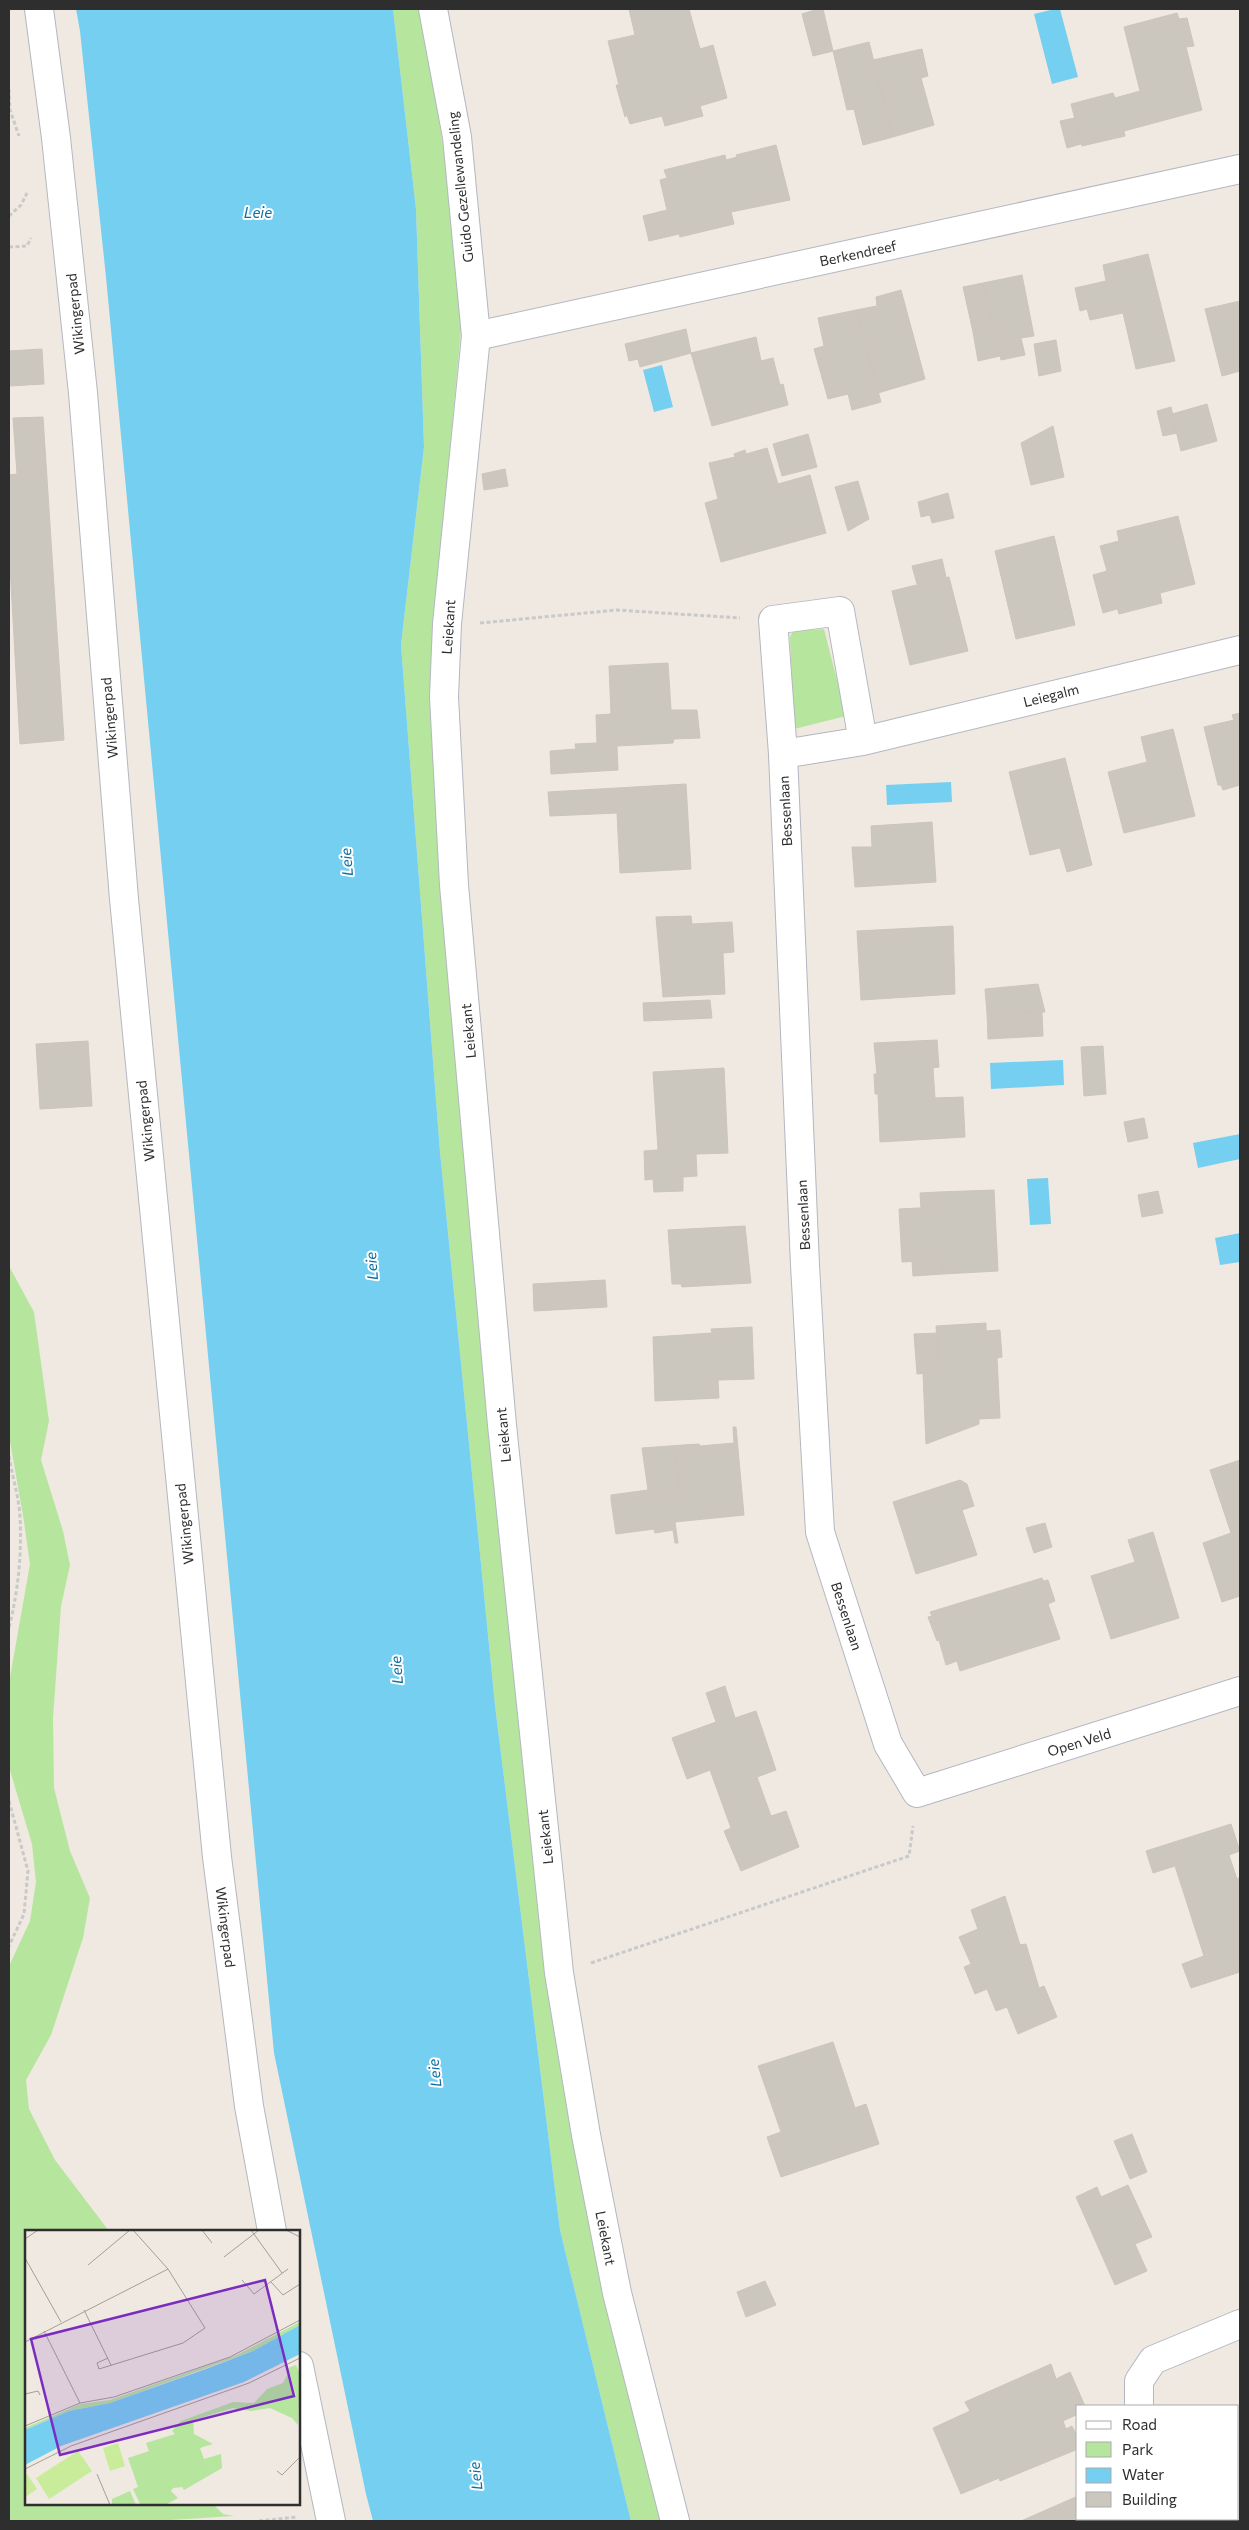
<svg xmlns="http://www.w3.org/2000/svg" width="1249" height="2530" font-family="Commissioner,sans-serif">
<rect width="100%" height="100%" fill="#efe9e1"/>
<!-- green -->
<path fill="#b6e59e" d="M393 9H421L454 214 461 329 438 580 536 1843 664 2521H631L560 2230 495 1705 440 1152 401 645 424 447 416 209Z
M824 629 846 716 794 729 790 637 793 631Z
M9 1266 34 1312 49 1421 41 1460 63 1531 70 1565 61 1606 53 1718 54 1788 70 1851 90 1898 83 1938 51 2035 26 2080 29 2109 55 2160 109 2231H26V2504H213L223 2514 234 2516 154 2521H9V1966L30 1921 36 1882 32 1844 9 1767V1683L30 1564 23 1515 9 1436Z"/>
<!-- water -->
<path fill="#75cff0" d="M76 9H393L416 209 424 447 401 645 440 1152 495 1705 560 2230 631 2521H373L366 2494 274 2053 106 277 80 31Z
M1055 9H1060L1078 77 1052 84 1034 14Z
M662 365 673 407 654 412 643 370Z
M951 782 952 802 887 805 886 785Z
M1063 1060 1064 1085 991 1089 990 1063Z
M1240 1134V1159L1198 1168 1193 1143Z
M1048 1178 1051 1224 1030 1225 1027 1179Z
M1240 1233V1262L1220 1265 1215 1238Z"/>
<!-- building -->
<path fill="#cbc7bf" stroke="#cbc5ba" d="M629 9H689L700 49 713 45 727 98 700 106 703 116 665 126 662 116 630 124 627 115 625 117 616 85H619L608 41 635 35Z
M818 9H823L833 51 813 56 802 14Z
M1177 13 1179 19 1187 18 1194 46 1186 47 1202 110 1124 131 1125 136 1082 146 1071 104 1113 93 1115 98 1140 91 1124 27Z
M869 42 893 137 863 145 854 109 847 110 833 51Z
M922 49 928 76 921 78 934 125 893 137 873 60Z
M1075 118 1081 144 1067 148 1060 121Z
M776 145 790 200 731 212 734 224 680 237 679 234 649 241 643 216 667 210 660 180 667 178 664 170 725 155 726 160 737 157 736 155Z
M1148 254 1175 361 1136 369 1123 313 1090 320 1087 309 1080 311 1075 288 1106 281 1103 265Z
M1022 275 1034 336 1021 338 1025 355 1001 360 983 283Z
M983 283 993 328 973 332 963 287Z
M901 290 925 379 878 393 856 310 877 306 876 297Z
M1240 301V371L1222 376 1205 309Z
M856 310 881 402 852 410 848 394 828 399 814 349 824 346 818 318Z
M993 328 1000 356 978 361 973 332Z
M686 329 691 353 640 367 638 359 629 361 625 344Z
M756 337 761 361 773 358 780 385 783 384 788 405 712 426 691 353Z
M1056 340 1061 371 1039 376 1034 344Z
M42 349 44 384 9 386V351Z
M1207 404 1217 441 1181 451 1172 414Z
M1171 407 1177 433 1163 436 1157 411Z
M43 417 64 740 20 744 9 548V475L17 474 13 418Z
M1053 426 1064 477 1031 485 1021 443Z
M808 434 817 467 782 476 773 444Z
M767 448 778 484 810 475 826 533 721 562 705 503 718 499 709 463 735 457 734 454 745 450 746 454Z
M505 469 508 486 484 490 482 474Z
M858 481 869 519 848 531 835 487Z
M948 493 954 518 932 523 930 515 921 517 918 502Z
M1178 516 1195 584 1160 593 1162 603 1119 614 1100 546 1119 541 1117 531Z
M1054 536 1075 625 1016 639 995 551Z
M942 559 946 577 917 584 912 566Z
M1107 571 1117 609 1103 613 1093 575Z
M949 577 968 651 910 665 892 591Z
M668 663 671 710H697L700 738 674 739 673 743 617 746 618 770 551 774 550 751 576 749 575 744 597 743 596 715 611 714 609 666Z
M1240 713V785L1223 790 1221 785H1218L1204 727 1234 720 1232 715Z
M1173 729 1195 816 1124 833 1108 772 1147 762 1141 737Z
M1065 758 1092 865 1067 872 1060 848 1030 855 1009 772Z
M686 784 691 869 620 873 617 813 550 816 548 792Z
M932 822 936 882 855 887 852 847H872L871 826Z
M691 916 692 924 732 922 734 952 723 953 725 994 663 997 656 917Z
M953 926 955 994 861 1000 857 931Z
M1038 984 1045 1012 987 1013 985 989Z
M710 1000 712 1018 644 1021 643 1003Z
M1042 1012 1043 1036 988 1039 987 1013Z
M937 1040 939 1067 933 1068 935 1098 963 1097 965 1137 880 1142 878 1094H875L874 1074H877L874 1043Z
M88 1041 92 1106 40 1109 36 1044Z
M1103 1046 1106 1094 1084 1096 1081 1047Z
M724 1068 728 1153 696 1154 697 1176 683 1177V1191L654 1192 653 1179 645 1180 644 1151 658 1150 653 1072Z
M1144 1118 1148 1138 1128 1142 1124 1122Z
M994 1190 998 1271 943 1274 942 1260 902 1262 899 1209 939 1207 938 1192Z
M1158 1191 1163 1213 1142 1217 1138 1195Z
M938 1192 939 1207 921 1208 920 1193Z
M745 1226 751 1283 682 1287 681 1284H672L668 1230Z
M942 1260 943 1274 913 1276 912 1261Z
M605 1280 607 1307 534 1311 533 1284Z
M986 1323V1331L1000 1330 1002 1357 997 1358 1000 1418 979 1419V1424L926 1444 923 1373 939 1372 936 1326Z
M752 1327 754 1379 718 1380 719 1398 655 1401 653 1337 712 1333 711 1329Z
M938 1333 939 1372 917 1374 914 1334Z
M733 1427H736L744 1515 675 1522 678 1543H675L673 1530 655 1533 654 1529 616 1534 611 1500 679 1492 676 1451 683 1450V1445L699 1444 700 1446 734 1443Z
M683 1445V1450L676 1451 679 1492 611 1500V1495L648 1490 642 1448Z
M1240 1460V1596L1222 1602 1203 1543 1231 1533 1210 1470Z
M960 1480 967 1484 974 1506 962 1510 977 1555 916 1574 893 1502Z
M1045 1523 1052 1547 1034 1553 1026 1528Z
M1153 1532 1179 1618 1111 1639 1091 1576 1135 1562 1128 1540Z
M1042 1578 1043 1581 1048 1580 1055 1601 1048 1604 1060 1639 960 1671 957 1661 946 1665 939 1640 937 1641 928 1617 932 1616 930 1612Z
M725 1686 735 1718 756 1711 776 1770 757 1777 771 1816 786 1811 799 1847 741 1871 724 1831 731 1828 710 1770 687 1779 672 1738 716 1722 706 1693Z
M1231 1824 1240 1851 1229 1855 1237 1879 1240 1877V1972L1191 1988 1182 1964 1204 1956 1175 1866 1153 1873 1146 1851Z
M1005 1896 1020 1945 1026 1944 1039 1988 1044 1986 1057 2017 1018 2034 1007 2007 996 2011 987 1989 975 1994 964 1967 971 1964 959 1937 978 1929 971 1910Z
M833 2042 855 2108 866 2104 879 2144 781 2177 767 2137 781 2132 758 2066Z
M1132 2134 1147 2172 1130 2179 1114 2141Z
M1128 2185 1152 2237 1135 2244 1147 2271 1115 2285 1076 2197 1097 2187 1101 2197Z
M765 2281 776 2305 746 2317 737 2292Z
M1051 2364 1056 2379 1070 2372 1085 2406H1078V2414L1063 2421 1066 2429 1072 2426 1078 2439V2449L1000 2481 999 2478 961 2494 933 2428 970 2411 965 2402Z
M1078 2496V2519H1128L1129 2521H1021Z"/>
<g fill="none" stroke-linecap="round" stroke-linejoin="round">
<defs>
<path id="minor" d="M39 9 56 138 83 393 124 899 217 1857 249 2106 272 2231
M433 9 457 137 476 336 447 624 444 697 454 885 502 1425 559 1973 586 2135 617 2293 675 2521
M476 336 1240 169
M863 741 840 611 773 620 783 754 805 1265 820 1532 888 1744 917 1793 1240 1691
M783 754 863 741 1240 650
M299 2366 331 2521
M1139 2406V2381L1153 2360 1240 2324
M1193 2519 1194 2521"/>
</defs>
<!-- minor casing -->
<use href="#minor" stroke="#b4b7c1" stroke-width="30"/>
<!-- path -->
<path stroke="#c9c9c9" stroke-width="3" stroke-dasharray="4 2.5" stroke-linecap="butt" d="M9 89 10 110 19 136
M9 216 21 205 27 193
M9 247 27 246 31 238
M480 623 617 610 740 618
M9 1456C12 1476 19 1497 20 1517 22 1555 18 1591 9 1628
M9 1801 28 1871 24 1914 9 1946
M591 1963 909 1856 913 1826
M259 2521 297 2517"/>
<!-- minor -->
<use href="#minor" stroke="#fff" stroke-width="28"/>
</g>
<g text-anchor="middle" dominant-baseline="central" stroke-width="4" stroke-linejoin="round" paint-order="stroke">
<!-- street labels -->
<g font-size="14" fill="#2e2e2e" stroke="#fff">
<text transform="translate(460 187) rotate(-96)">Guido Gezellewandeling</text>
<text transform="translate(858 253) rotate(-12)">Berkendreef</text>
<text transform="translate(75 314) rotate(-96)">Wikingerpad</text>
<text transform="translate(448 627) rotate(-86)">Leiekant</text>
<text transform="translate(1051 695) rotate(-14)">Leiegalm</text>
<text transform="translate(109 718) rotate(-95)">Wikingerpad</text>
<text transform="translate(785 811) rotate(-93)">Bessenlaan</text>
<text transform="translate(468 1031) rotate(-95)">Leiekant</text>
<text transform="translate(145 1121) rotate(-96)">Wikingerpad</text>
<text transform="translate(803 1215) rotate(-93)">Bessenlaan</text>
<text transform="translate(503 1435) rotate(-95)">Leiekant</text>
<text transform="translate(184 1524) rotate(-96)">Wikingerpad</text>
<text transform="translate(847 1616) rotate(72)">Bessenlaan</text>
<text transform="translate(1079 1742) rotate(-17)">Open Veld</text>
<text transform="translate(545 1837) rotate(-96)">Leiekant</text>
<text transform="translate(226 1927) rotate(83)">Wikingerpad</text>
<text transform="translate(606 2238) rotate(79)">Leiekant</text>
</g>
<!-- water labels -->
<g font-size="15" font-style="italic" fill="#0d6fa3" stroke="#fff">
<text x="258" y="212">Leie</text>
<text transform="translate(346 862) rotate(-94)">Leie</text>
<text transform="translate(371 1266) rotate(-94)">Leie</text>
<text transform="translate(396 1670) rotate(-94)">Leie</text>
<text transform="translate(434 2073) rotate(-96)">Leie</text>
<text transform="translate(475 2476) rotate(-96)">Leie</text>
</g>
</g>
<!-- overview -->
<g transform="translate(25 2230)">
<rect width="275" height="275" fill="#efe9e1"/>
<path d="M275 92V95L228 121 85 173 44 181 0 200V198L55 174 85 170 212 125ZM271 135 275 144 273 195 267 188 245 178 226 181 208 178 168 190 169 204 188 214 175 218 179 229 196 224 197 238 159 260 157 257 148 258 146 261 153 268 140 275 115 274 108 259 113 257 103 228 124 221 121 213 150 204 147 201 156 191 208 172 229 173 242 159 258 153 262 145 272 169 263 138ZM105 261 111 275H87V269Z" fill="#b6e59e"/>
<path d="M93 213 100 236 85 241 78 218ZM53 221 67 241 24 269 11 248ZM2 244 12 259 0 267V245Z" fill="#c9ec9a"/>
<path d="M275 95V124L219 152 36 216 0 235V200L44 181 85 173 181 139 228 121Z" fill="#75cff0"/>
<path fill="none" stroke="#a29e99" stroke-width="1" d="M177 0 187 13M226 0 257 43M261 0 275 7M0 9 13 0M199 27 234 0M0 28 36 92M63 35 105 0M217 50 229 64 263 39M246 52 258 65 275 54M59 80 86 135M19 101 55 173M0 112 143 39M83 128 72 133 74 139 158 113 180 98 143 39 108 0M0 164 13 161 15 165M0 196 55 173 89 167 205 127 275 90M0 239 46 216 224 153 275 128M252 241 257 245 275 227M72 244 85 275"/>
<path fill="#7b2cbf" fill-opacity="0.15" stroke="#7b2cbf" stroke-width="2.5" d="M240 50 269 166 35 225 6 109Z"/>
<rect width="275" height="275" fill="none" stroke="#2e2e2e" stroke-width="2.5"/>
</g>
<!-- border -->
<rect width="1249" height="2530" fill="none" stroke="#2e2e2e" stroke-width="20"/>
<!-- legend -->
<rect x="1076" y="2405" width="162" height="115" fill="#ffffff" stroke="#ababab"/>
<rect x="1086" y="2421" width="25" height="8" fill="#ffffff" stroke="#ababab"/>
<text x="1122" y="2430" font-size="15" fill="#2e2e2e">Road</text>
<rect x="1086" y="2442" width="25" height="15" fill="#b6e59e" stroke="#ababab"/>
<text x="1122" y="2455" font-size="15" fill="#2e2e2e">Park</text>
<rect x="1086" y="2468" width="25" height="15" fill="#75cff0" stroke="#ababab"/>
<text x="1122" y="2480" font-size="15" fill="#2e2e2e">Water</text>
<rect x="1086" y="2492" width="25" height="15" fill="#cbc7bf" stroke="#ababab"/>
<text x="1122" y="2505" font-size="15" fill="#2e2e2e">Building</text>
</svg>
